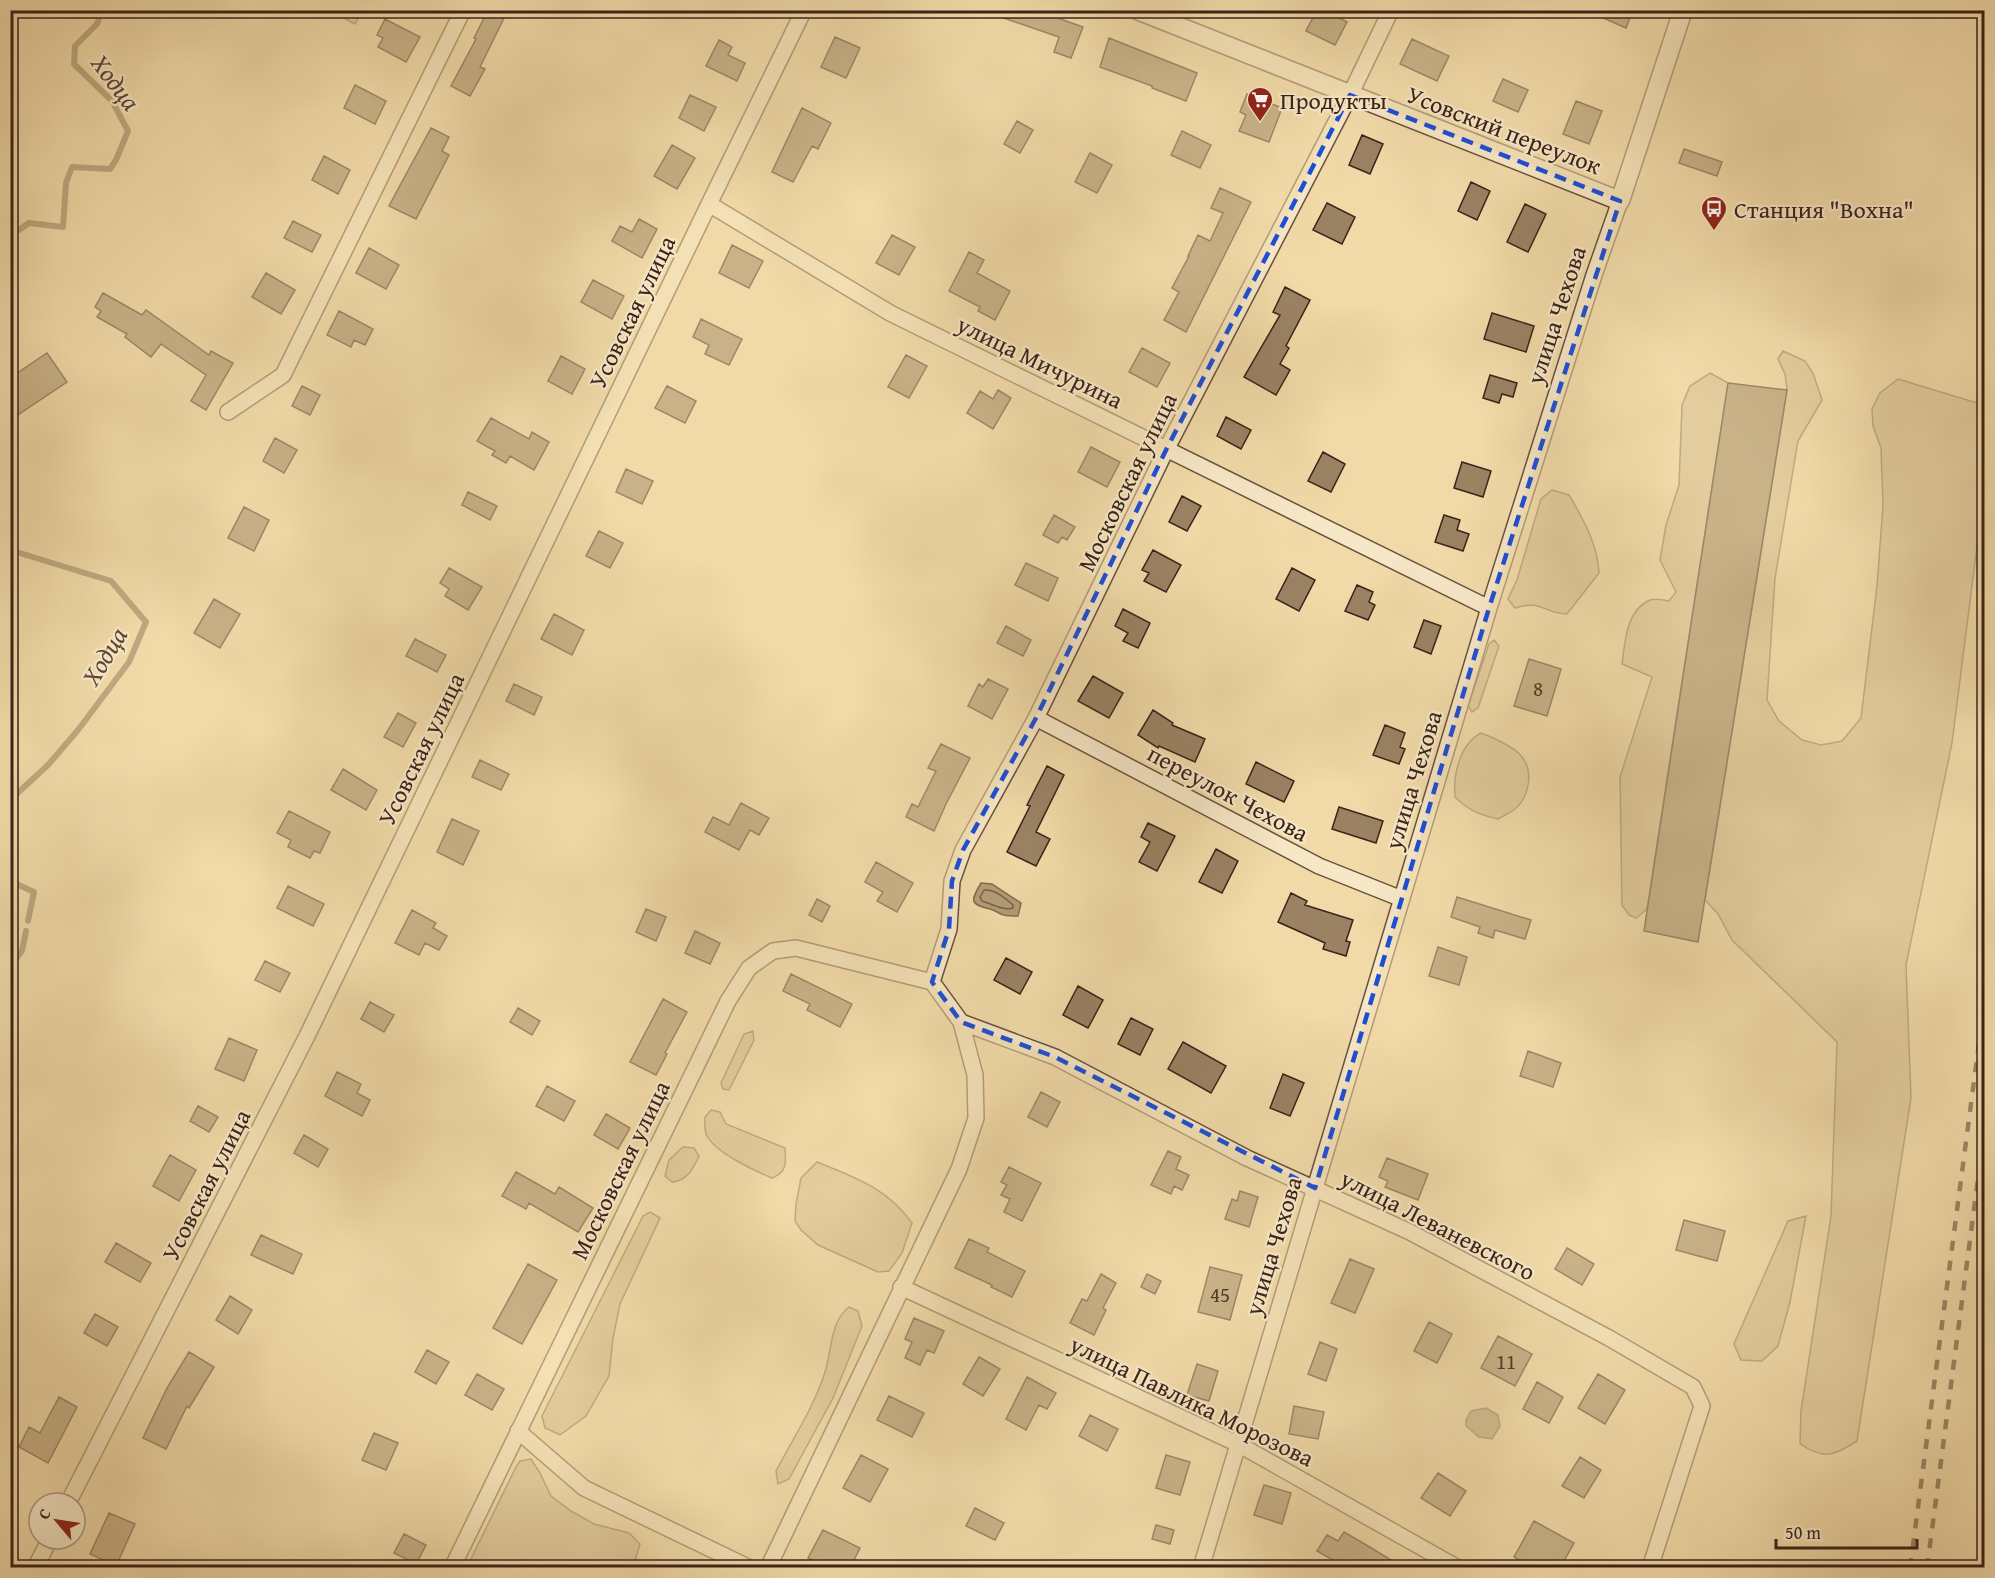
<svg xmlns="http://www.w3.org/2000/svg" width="1995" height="1578" font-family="'Gentium Book Plus',serif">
<rect width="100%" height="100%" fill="#f1daa8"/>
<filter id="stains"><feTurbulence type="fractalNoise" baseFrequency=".00333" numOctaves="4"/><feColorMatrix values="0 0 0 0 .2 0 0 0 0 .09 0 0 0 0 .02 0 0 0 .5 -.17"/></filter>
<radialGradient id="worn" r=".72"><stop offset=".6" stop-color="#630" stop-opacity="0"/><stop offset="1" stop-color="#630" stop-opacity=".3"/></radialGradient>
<!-- green -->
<path fill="#d2bb90" stroke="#866f54" stroke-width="1.5" d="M330 11H362L355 24Z
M1783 351 1805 361 1813 373 1822 400 1798 441 1775 578 1767 700 1779 721 1802 740 1821 745 1842 741 1861 718 1877 586 1883 505 1881 448 1873 426 1872 409 1880 393 1898 379 1984 405V491L1952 743 1906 965 1911 1098 1857 1441C1834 1456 1824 1460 1800 1444L1801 1411 1831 1216 1837 1042 1732 940 1718 914 1705 900 1787 390 1785 374 1778 359Z
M1710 373 1728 383 1647 909 1636 918 1629 915 1622 905 1620 777 1652 677 1622 664C1625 642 1626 610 1650 600 1655 598 1663 600 1669 601L1676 592 1660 560 1666 525 1679 485 1682 405 1690 386Z
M1552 490 1569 495C1583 519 1598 545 1599 573L1567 614C1544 614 1542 599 1515 608L1508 599 1517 580 1541 499Z
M1494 640 1499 646 1478 708 1472 712 1468 706 1489 644Z
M1481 733C1492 737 1515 747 1522 757 1534 772 1529 797 1515 809 1510 813 1503 816 1498 819 1480 815 1468 810 1455 797 1453 774 1460 744 1481 733Z
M753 1031 754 1040 729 1090 723 1089 721 1083 744 1034Z
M711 1110 720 1112 726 1124 785 1148C786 1163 787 1172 772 1178 755 1171 716 1153 707 1136 704 1131 705 1123 705 1117Z
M683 1147 694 1148 699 1156C693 1169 687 1181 672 1182L665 1176 669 1160Z
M817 1162C856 1178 887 1188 912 1223L902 1253 889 1271 878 1272 818 1245 801 1230 795 1221 796 1204 801 1178Z
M650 1212 660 1218 620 1304 613 1338 609 1376 586 1416 560 1435 545 1428 542 1416 643 1216Z
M1806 1216 1790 1302 1778 1346 1762 1361 1741 1360 1734 1344 1788 1221Z
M849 1307 858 1311 862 1326 833 1398 789 1479 778 1484 776 1471C792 1440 813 1409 824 1375 832 1354 829 1322 849 1307Z
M531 1459 540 1473 551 1496 571 1511 594 1524 629 1533 640 1544 633 1567H467L516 1467 520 1461Z"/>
<!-- water -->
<path fill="#b39c77" stroke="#836c51" stroke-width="1.5" d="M981 883 992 884 1021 903 1018 916C1014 916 1008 916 1004 915 999 914 995 910 990 909 970 904 970 902 981 883Z
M1486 1408 1498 1415 1500 1426 1492 1439 1479 1437 1466 1426V1420L1471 1411Z"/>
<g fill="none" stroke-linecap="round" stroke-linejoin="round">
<!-- shore -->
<path stroke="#776048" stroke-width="1.5" d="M984 890C995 889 1005 898 1013 905V908C1004 911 992 904 982 901L980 897Z"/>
<!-- stream -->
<path stroke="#836c51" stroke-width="6" d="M10 236 29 223 63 227 66 183 72 167 110 169 116 160 128 131 112 101 74 64 75 46 97 24 102 10
M10 550 111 581 146 622 129 662 78 730 48 765 10 800
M10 881 34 892 28 921
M10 966 22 951 26 931"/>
</g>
<!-- building -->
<path fill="#9a8263" stroke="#3b2319" stroke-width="1.5" d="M488 10H508L480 67 485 69 470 96 451 86 476 39 474 38Z
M989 10H1035L1083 27 1071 58 1054 52 1059 37 989 13Z
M1317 10H1325L1347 22 1335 45 1306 31Z
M1585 10H1633L1626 28Z
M385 19 420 37 406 62 378 47 383 38 377 35Z
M835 37 860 48 846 78 821 67Z
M1109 38 1197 73 1186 101 1152 88V86L1100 67Z
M1412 39 1449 56 1437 81 1400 64Z
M719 40 732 47 728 55 745 63 737 81 706 66Z
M1503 79 1528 90 1518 112 1493 101Z
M355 85 386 101 375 124 344 108Z
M1247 94 1282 108 1269 142 1239 131 1246 115 1240 112Z
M690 95 716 107 704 131 679 118Z
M1576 101 1602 111 1589 144 1563 134Z
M802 108 831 123 818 149 812 146 793 182 772 172Z
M1017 121 1033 130 1020 153 1004 144Z
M431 128 449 137 442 151 449 155 416 219 389 206Z
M1182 131 1211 145 1200 168 1171 155Z
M1362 135 1383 144 1370 174 1349 165Z
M672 145 695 158 677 189 654 176Z
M1684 149 1722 162 1717 176 1679 163Z
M1090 153 1112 165 1097 193 1075 182Z
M324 156 350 170 338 194 312 180Z
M1471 182 1490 191 1477 220 1458 211Z
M1220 188 1251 202 1186 332 1164 320 1179 292 1172 288 1189 256H1188L1198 235 1210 241 1223 213 1211 208Z
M1327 203 1355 217 1342 244 1313 230Z
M1525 204 1546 214 1528 252 1507 242Z
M639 219 657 229 642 258 612 241 620 226 632 232Z
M293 221 321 235 312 252 284 238Z
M892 235 915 247 899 275 876 263Z
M732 245 763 261 749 288 719 273Z
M369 248 399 265 386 289 356 273Z
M969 252 984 260 977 273 1010 291 995 320 978 311 980 307 949 291Z
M266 273 295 290 281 314 252 297Z
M593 280 624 296 612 319 581 302Z
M1285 287 1310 300 1286 346 1289 348 1280 364 1290 370 1276 395 1244 377 1280 315 1273 312Z
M103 293 142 315 146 310 209 355 211 351 233 363 206 410 191 401 206 375 161 344 151 357 125 337 127 334 97 317 101 311 95 307Z
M339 311 373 329 365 345 354 340 351 347 327 335Z
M1492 313 1534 326 1526 352 1484 339Z
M701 319 742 339 729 365 705 354 709 345 693 337Z
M1142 348 1170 363 1157 387 1129 372Z
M47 353 67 382 10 420V378Z
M906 355 927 366 909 398 888 387Z
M561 356 585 369 572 394 548 381Z
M1490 375 1517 383 1513 397 1502 394 1499 403 1483 398Z
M1728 383 1787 390 1698 942 1644 931Z
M302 386 320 395 310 415 292 406Z
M667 386 696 401 685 423 655 408Z
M998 390 1011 398 993 429 967 413 980 391 993 399Z
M1226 417 1251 430 1241 449 1217 436Z
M491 418 529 439 532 432 549 442 534 470 510 456 506 463 492 455 495 451 477 441Z
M275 438 297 450 284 473 263 461Z
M1091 447 1120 462 1107 487 1078 472Z
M1323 452 1345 464 1331 492 1308 481Z
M1462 462 1491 471 1483 497 1454 488Z
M626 469 653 481 642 504 616 492Z
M468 492 497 506 490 520 462 505Z
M1182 496 1201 506 1187 531 1169 522Z
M244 507 269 520 254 551 228 538Z
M1054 515 1075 527 1067 540 1062 537 1058 543 1043 535Z
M1444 515 1460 520 1457 530 1469 534 1463 551 1435 542Z
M599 531 623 543 610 568 586 556Z
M1153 550 1181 565 1166 592 1144 581 1149 573 1142 570Z
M1026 563 1058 578 1048 601 1015 585Z
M449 568 482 587 468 610 445 596 449 589 440 583Z
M1292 568 1315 580 1299 611 1276 599Z
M1357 585 1373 592 1369 602 1375 605 1368 620 1345 611Z
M214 599 240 614 220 648 194 633Z
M1123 609 1150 623 1138 648 1123 641 1128 633 1115 626Z
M554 614 584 630 572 655 541 639Z
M1424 620 1441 626 1431 654 1414 647Z
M1006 626 1031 640 1023 656 997 643Z
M415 639 446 655 437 672 406 656Z
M1529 659 1561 669 1547 716 1514 706Z
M1093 676 1123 693 1109 718 1078 701Z
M988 679 1008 689 992 719 968 706 979 684 983 687Z
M514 684 542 697 534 715 506 701Z
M1153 710 1173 723 1172 725 1205 739 1195 762 1159 746 1158 748 1138 735Z
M398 713 416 723 403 747 384 737Z
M1385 725 1405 733 1400 747 1405 749 1399 764 1373 755Z
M941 744 970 758 946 804 934 831 906 817 912 804 918 807 936 771 928 768Z
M480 760 509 774 501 790 472 777Z
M1256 762 1294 781 1284 802 1246 784Z
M1047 766 1064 775 1036 832 1050 839 1036 866 1007 852 1030 806 1027 805Z
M343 769 377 790 366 810 331 790Z
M741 803 769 818 759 835 750 830 739 850 705 832 713 817 729 825Z
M1339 807 1383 821 1376 843 1332 829Z
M289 811 330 832 320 853 314 851 310 858 288 847 291 840 277 833Z
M452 819 479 831 463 865 437 852Z
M1148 823 1175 836 1157 871 1139 862 1150 842 1141 837Z
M1216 849 1238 861 1222 893 1199 882Z
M876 862 913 883 897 912 877 901 883 892 865 882Z
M288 886 324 904 313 926 277 908Z
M1291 893 1307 901 1305 905 1353 920 1346 941 1350 942 1346 956 1323 949 1325 943 1278 922Z
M1457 897 1531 920 1525 939 1495 930 1493 938 1478 933 1480 927 1451 917Z
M817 899 830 906 822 922 809 915Z
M646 909 666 917 656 941 636 932Z
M412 910 436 923 433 928 447 936 439 950 425 943 419 955 395 943Z
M695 931 720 943 710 964 685 953Z
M1438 947 1467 957 1459 985 1429 976Z
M1006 958 1032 972 1020 994 994 980Z
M265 961 290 973 280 992 255 980Z
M791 974 852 1004 840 1027 807 1010 810 1004 783 991Z
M1078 986 1103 1000 1088 1028 1063 1015Z
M663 999 687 1012 665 1053 667 1054 656 1075 630 1062Z
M370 1002 394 1015 384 1032 361 1019Z
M518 1008 540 1021 532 1035 510 1022Z
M1131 1018 1153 1029 1140 1055 1118 1044Z
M229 1038 257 1050 244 1081 215 1069Z
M1183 1042 1226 1066 1211 1093 1168 1069Z
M1528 1051 1561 1063 1553 1087 1520 1076Z
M337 1072 361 1084 357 1093 370 1100 362 1116 325 1096Z
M1283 1074 1304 1083 1290 1116 1270 1108Z
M547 1086 575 1101 564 1121 536 1106Z
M1041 1092 1060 1102 1047 1127 1028 1117Z
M198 1106 218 1117 209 1132 190 1121Z
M606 1114 630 1128 618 1149 594 1135Z
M304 1135 328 1149 318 1167 294 1153Z
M1168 1151 1181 1157 1176 1169 1189 1175 1182 1190 1174 1186 1171 1194 1151 1185Z
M170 1155 196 1170 179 1201 153 1186Z
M1387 1158 1428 1174 1418 1200 1385 1187 1388 1181 1379 1177Z
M1009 1167 1041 1183 1022 1221 1004 1212 1010 1199 1001 1195 1007 1185 1001 1182Z
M516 1172 555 1194 559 1187 593 1208 578 1232 529 1203 526 1209 502 1196Z
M1240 1191 1258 1197 1249 1227 1225 1219 1232 1199 1237 1201Z
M1684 1220 1725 1231 1717 1261 1676 1250Z
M261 1235 302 1254 293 1274 251 1255Z
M969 1239 989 1248 987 1252 1025 1271 1012 1297 991 1287 992 1285 955 1268Z
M116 1243 151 1263 140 1282 105 1262Z
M1567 1248 1594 1264 1582 1285 1555 1269Z
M1350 1259 1374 1269 1355 1313 1331 1303Z
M528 1264 557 1280 522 1344 493 1328Z
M1210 1267 1242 1275 1230 1320 1198 1312Z
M1101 1274 1116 1283 1103 1308 1106 1310 1094 1335 1070 1323 1082 1299 1087 1301Z
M1147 1274 1161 1281 1155 1294 1141 1287Z
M230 1296 252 1310 238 1334 216 1320Z
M95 1314 118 1327 107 1346 84 1333Z
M914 1318 944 1331 934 1353 927 1350 920 1365 905 1358 912 1342 905 1339Z
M1429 1322 1452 1334 1437 1363 1414 1351Z
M1498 1336 1532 1354 1515 1386 1481 1368Z
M1320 1342 1337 1349 1326 1381 1308 1374Z
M427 1350 449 1362 436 1384 415 1372Z
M189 1352 214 1367 189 1408 187 1406 166 1449 143 1438 167 1388Z
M979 1357 1000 1369 983 1396 963 1384Z
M1197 1364 1218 1371 1209 1401 1187 1395Z
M477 1374 504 1389 492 1410 465 1395Z
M1598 1374 1625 1390 1605 1424 1578 1408Z
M1027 1377 1056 1393 1047 1409 1039 1405 1026 1430 1006 1419Z
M1537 1382 1563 1397 1549 1423 1523 1409Z
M889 1396 924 1413 912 1437 877 1420Z
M59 1397 77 1407 48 1463 19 1447 29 1427 40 1433Z
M1294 1406 1324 1412 1318 1439 1289 1434Z
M1090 1415 1118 1429 1107 1451 1079 1436Z
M374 1433 398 1443 386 1470 362 1460Z
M861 1455 888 1469 870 1502 843 1488Z
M1166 1455 1190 1462 1180 1495 1156 1488Z
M1580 1457 1601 1470 1584 1498 1562 1486Z
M1438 1473 1466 1491 1450 1516 1421 1498Z
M1264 1485 1291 1493 1282 1524 1254 1515Z
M975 1508 1004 1523 995 1540 966 1526Z
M109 1513 135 1524 116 1566 90 1554Z
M1534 1521 1574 1543 1560 1568H1533L1514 1557Z
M1156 1525 1174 1530 1170 1544 1152 1539Z
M823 1530 860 1548 850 1568H828L808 1558Z
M1344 1532 1373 1549 1404 1568H1347L1317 1551 1327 1535 1338 1541Z
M404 1534 426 1545 416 1564 394 1553Z"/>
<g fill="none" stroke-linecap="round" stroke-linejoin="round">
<defs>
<path id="minor" d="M709 204 890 313 1489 608
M228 412 283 375 463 10
M1036 718 1319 866 1402 899
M932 982 949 929 952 881 963 850 1036 718 1166 450 1350 95 1391 10
M961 1022 1055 1057 1247 1158 1410 1232 1609 1338 1693 1387 1702 1406 1650 1568
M901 1287 1238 1444 1458 1568
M518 1431 584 1488 750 1568
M68 1503 307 1036 709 204 804 10
M35 1568 50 1539
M452 1568 728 1001 749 968 773 951 796 948 932 982 961 1022 975 1075 976 1118 959 1169 768 1568
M1201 1568 1489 608 1594 275 1620 201"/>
<path id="tertiary" d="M1137 10 1620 201 1683 10"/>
</defs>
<!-- minor casing -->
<use href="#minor" stroke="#68513d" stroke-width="18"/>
<!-- tertiary casing -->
<use href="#tertiary" stroke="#68513d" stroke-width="21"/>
<!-- minor -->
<use href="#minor" stroke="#f6e7c6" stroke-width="15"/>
<!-- tertiary -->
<use href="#tertiary" stroke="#f6e7c6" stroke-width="18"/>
<!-- rail -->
<path stroke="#3b2319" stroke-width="4.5" stroke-dasharray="10 10" stroke-linecap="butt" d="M1910 1568 1984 1005
M1927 1568 1984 1133"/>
</g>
<!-- marked area -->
<path d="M0 0H1995V1578H0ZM1350 95 1620 201 1489 608 1315 1188 1055 1057 961 1022 932 982 949 929 952 881 963 850 1036 718 1166 450Z" fill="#f1daa8" fill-opacity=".55" fill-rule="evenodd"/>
<path fill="none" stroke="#1d4ed8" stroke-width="4.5" stroke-dasharray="12 8" stroke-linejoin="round" d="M1350 95 1620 201 1489 608 1315 1188 1055 1057 961 1022 932 982 949 929 952 881 963 850 1036 718 1166 450Z"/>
<!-- icons -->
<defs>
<symbol id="supermarket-pin" viewBox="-11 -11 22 30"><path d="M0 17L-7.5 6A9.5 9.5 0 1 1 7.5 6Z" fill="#8f2418" stroke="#f6e7c6"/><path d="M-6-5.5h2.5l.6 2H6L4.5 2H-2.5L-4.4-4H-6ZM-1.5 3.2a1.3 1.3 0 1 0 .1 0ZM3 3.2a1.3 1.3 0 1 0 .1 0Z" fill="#fff"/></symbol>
<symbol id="bus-pin" viewBox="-11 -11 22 30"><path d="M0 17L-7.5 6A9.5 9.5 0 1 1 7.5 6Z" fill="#8f2418" stroke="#f6e7c6"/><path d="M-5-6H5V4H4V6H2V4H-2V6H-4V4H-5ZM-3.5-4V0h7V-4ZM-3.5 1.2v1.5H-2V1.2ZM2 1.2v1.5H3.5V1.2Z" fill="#fff"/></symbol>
</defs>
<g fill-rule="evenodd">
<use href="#supermarket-pin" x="1245" y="85" width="30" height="40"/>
<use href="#bus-pin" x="1699" y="194" width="30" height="40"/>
</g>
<g text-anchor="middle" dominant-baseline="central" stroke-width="4.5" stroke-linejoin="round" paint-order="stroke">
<!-- number labels -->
<g font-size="21" fill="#533b2c">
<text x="1538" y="688">8</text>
<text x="1220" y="1294">45</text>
<text x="1506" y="1361">11</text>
</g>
<!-- poi labels -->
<g font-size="24" fill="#3b2319" stroke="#f6e7c6" text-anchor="start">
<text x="1280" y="100">Продукты</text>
<text x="1734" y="209">Станция "Вохна"</text>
</g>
<!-- street labels -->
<g font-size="24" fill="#3b2319" stroke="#f6e7c6">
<text transform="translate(1504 130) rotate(21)">Усовский переулок</text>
<text transform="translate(632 312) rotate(-64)">Усовская улица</text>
<text transform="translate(1556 315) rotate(-72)">улица Чехова</text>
<text transform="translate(1040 362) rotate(26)">улица Мичурина</text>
<text transform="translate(1127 482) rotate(-64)">Московская улица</text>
<text transform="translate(421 749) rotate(-64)">Усовская улица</text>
<text transform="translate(1413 780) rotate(-73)">улица Чехова</text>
<text transform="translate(1228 793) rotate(28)">переулок Чехова</text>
<text transform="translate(620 1170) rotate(-64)">Московская улица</text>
<text transform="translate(206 1185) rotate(-63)">Усовская улица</text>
<text transform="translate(1438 1225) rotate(27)">улица Леваневского</text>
<text transform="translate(1273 1246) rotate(-73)">улица Чехова</text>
<text transform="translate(1192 1401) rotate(26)">улица Павлика Морозова</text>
</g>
<!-- water labels -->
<g font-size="26" font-style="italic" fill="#5f4735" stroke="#f6e7c6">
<text transform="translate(116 82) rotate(53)">Ходца</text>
<text transform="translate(104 656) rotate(-59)">Ходца</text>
</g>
</g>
<!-- margin -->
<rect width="1995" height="1578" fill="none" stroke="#f1daa8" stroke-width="36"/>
<rect x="12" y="12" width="1971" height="1554" fill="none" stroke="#3b2319" stroke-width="3"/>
<rect x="18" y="18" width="1959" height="1542" fill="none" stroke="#3b2319" stroke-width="1.5"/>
<!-- north arrow -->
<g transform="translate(57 1521) rotate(299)"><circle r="28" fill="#f6e7c6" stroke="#ab9981" stroke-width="1.5"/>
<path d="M0-4.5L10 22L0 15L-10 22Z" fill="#8f2418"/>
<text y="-9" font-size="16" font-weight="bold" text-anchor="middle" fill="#3b2319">С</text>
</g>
<!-- scale -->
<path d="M1776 1539v9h141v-9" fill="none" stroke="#3b2319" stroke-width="3"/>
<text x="1785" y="1539" font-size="18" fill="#3b2319" stroke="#f6e7c6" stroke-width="4.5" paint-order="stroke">50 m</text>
<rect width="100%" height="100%" filter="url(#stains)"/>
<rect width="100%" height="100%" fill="url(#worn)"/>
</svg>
